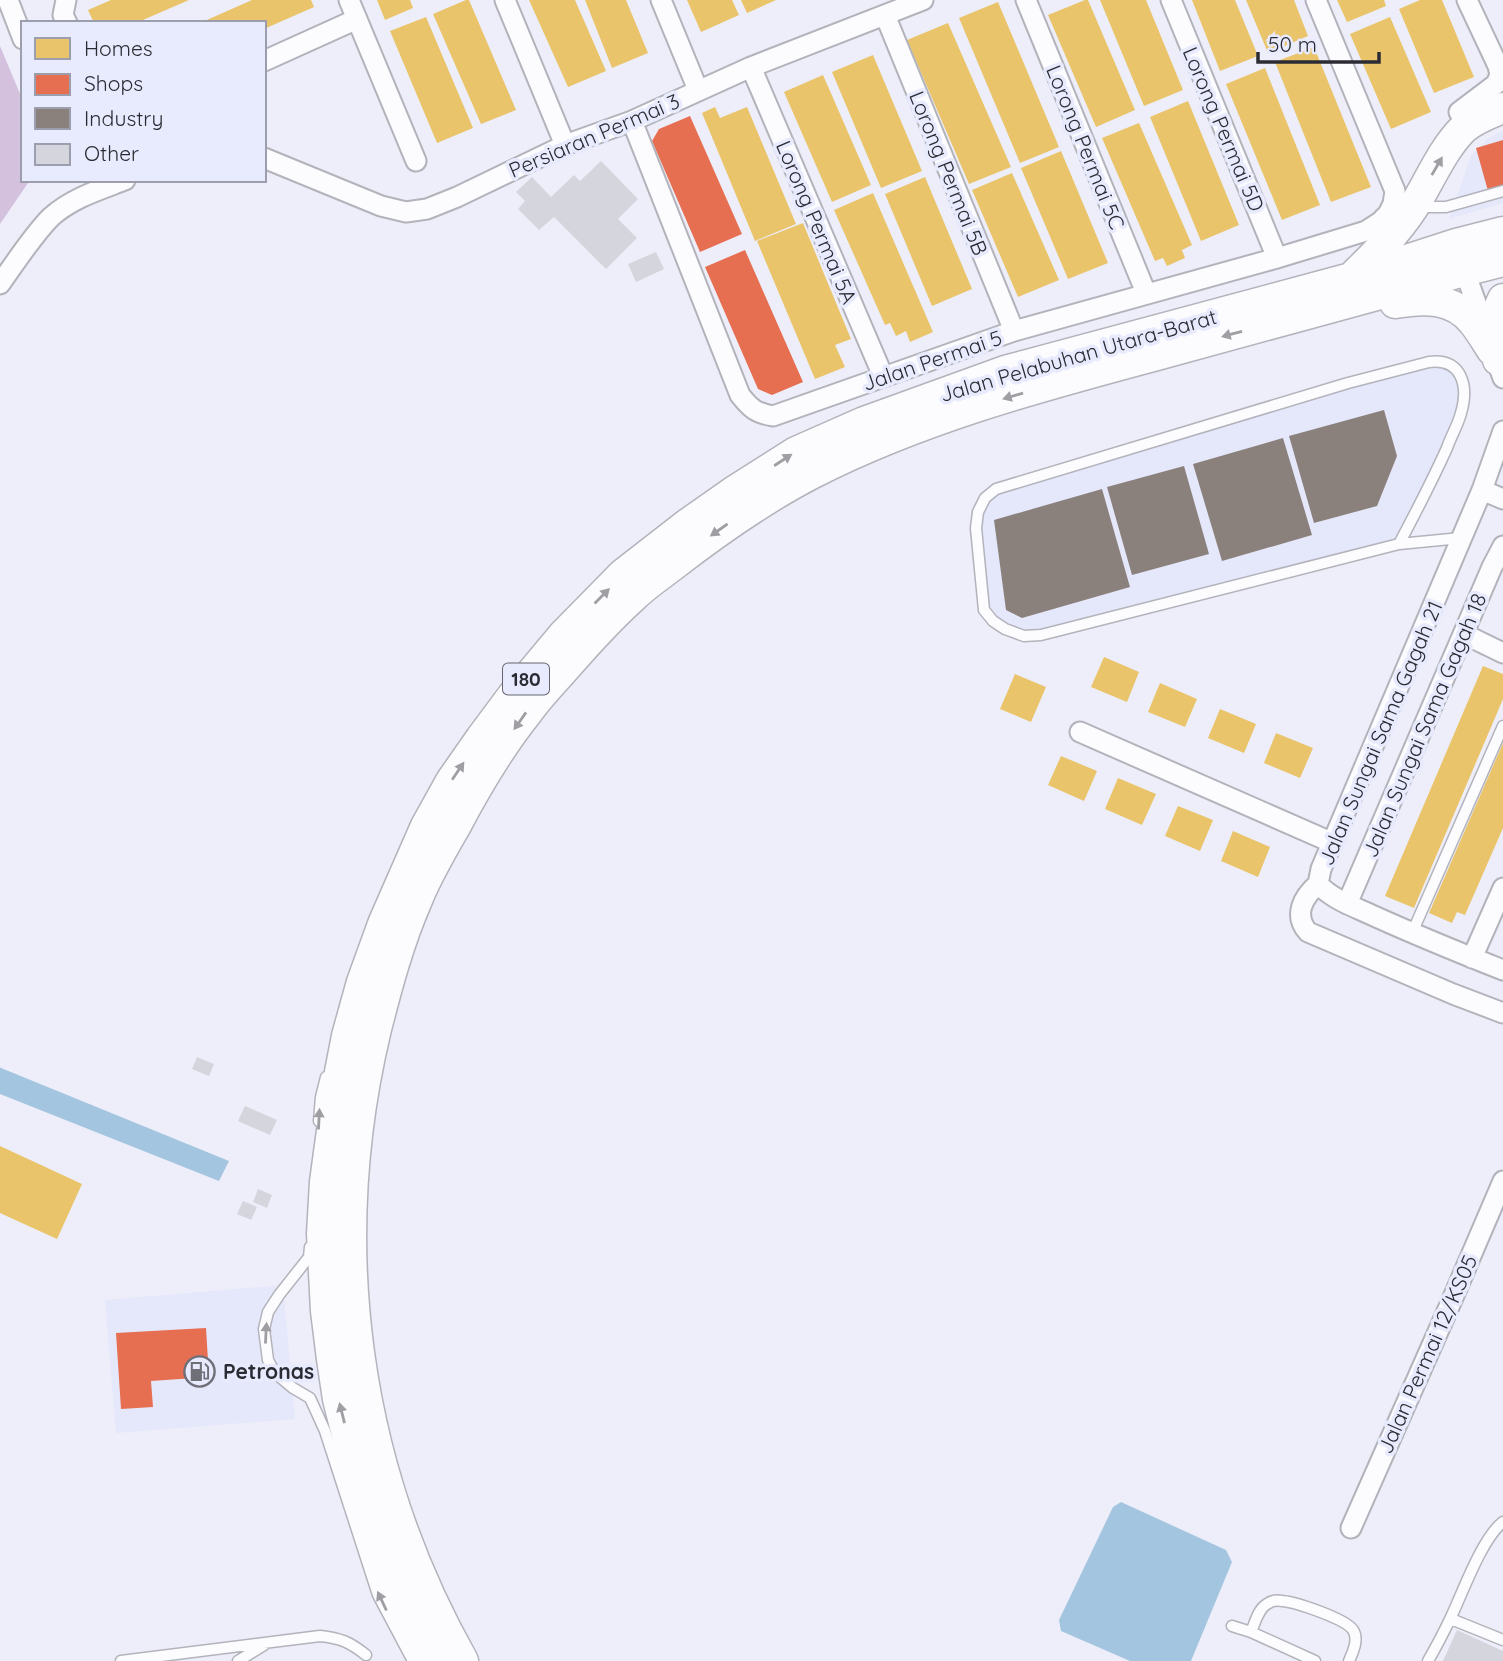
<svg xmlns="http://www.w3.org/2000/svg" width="1503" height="1661" font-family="Quicksand,sans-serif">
<rect width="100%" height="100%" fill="#edeef9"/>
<!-- built -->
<path fill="#e5e7fb" d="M1503 131V203L1449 219 1471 156 1487 139Z
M1439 364 1451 369 1457 376 1459 393 1458 411 1421 497 1397 540 1041 630 1024 632 1007 625 987 608 981 528 983 516 989 500 998 494 1348 388Z
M283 1285 295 1419 116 1433 105 1300Z"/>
<!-- forest -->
<path fill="#d4c1dd" d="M0 46 23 101V180H30L0 224Z"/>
<!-- water -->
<path fill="#a4c5e0" d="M0 1067 1 1068 229 1161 219 1181 0 1094Z
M1121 1502 1226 1550 1232 1562 1191 1661H1130L1061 1631 1059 1620 1113 1507Z"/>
<!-- homes -->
<path fill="#e9c46a" d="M111 0H189L136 23H94L88 10Z
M252 0H311L314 7 264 29V23H200Z
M377 0H410L413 8 385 20Z
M466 0H469L516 110 481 124 433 14Z
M529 0H575L606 71 568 87Z
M585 0H626L648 53 612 68Z
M687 0H732L739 15 701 32Z
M741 0H776L747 13Z
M1085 0H1088L1135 110 1096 127 1048 15Z
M1100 0H1146L1183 90 1144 106Z
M1192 0H1235L1258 56 1220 71Z
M1246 0H1294L1308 36 1268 53Z
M1337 0H1384L1386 6 1347 22Z
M1420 0H1442L1474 77 1434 93 1399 9Z
M998 2 1059 147 1020 163 959 18Z
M426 17 473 128 437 143 390 31Z
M1390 17 1431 112 1391 129 1350 34Z
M948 23 1011 167 969 184 907 40Z
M1314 47 1371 187 1331 202 1275 62Z
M873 55 922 171 881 188 832 72Z
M1265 68 1320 205 1282 220 1226 84Z
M823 75 871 185 832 202 784 92Z
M1188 101 1239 225 1201 241 1150 117Z
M715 107 720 118 747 107 796 224 755 241 702 113Z
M1139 123 1192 245 1182 250 1185 258 1167 266 1163 258 1155 261 1102 138Z
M1061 151 1108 263 1068 279 1021 168Z
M1012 173 1059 280 1018 297 972 190Z
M925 177 972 289 932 306 885 194Z
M873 193 933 332 910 342 906 331 896 336 890 323 885 325 834 210Z
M803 223 851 339 835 345 845 367 815 379 757 241Z
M1104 657 1139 672 1127 702 1091 687Z
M1483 666 1503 674V699L1414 908 1385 896Z
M1015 674 1046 687 1031 722 1000 709Z
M1160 683 1197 699 1185 727 1148 712Z
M1220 709 1256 724 1244 753 1208 738Z
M1276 733 1313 748 1300 778 1264 763Z
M1503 743V828L1465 915 1457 912 1452 923 1429 913Z
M1061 756 1097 771 1084 801 1048 785Z
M1118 778 1156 794 1142 825 1105 809Z
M1178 806 1213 820 1200 851 1165 836Z
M1233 831 1270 847 1258 877 1221 861Z
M0 1146 82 1184 57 1239 0 1213Z"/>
<!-- shops -->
<path fill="#e76f51" d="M690 116 742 234 700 252 652 141 659 129Z
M1503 140V186L1488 191 1476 148Z
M745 250 803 382 772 395 758 389 705 267Z
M206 1328 209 1377 151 1381 153 1407 121 1409 116 1333Z"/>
<!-- industry -->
<path fill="#8a817c" d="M1384 410 1397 456 1377 506 1314 523 1289 436Z
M1283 438 1312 535 1222 561 1193 464Z
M1184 466 1209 554 1132 575 1107 487Z
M1102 489 1130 587 1022 618 1006 610 994 520Z"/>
<!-- building -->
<path fill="#d5d5dd" d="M601 161 638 199 618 219 637 238 606 269 554 217 539 230 518 209 525 201 516 192 532 177 551 197 574 175 580 181Z
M656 252 664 269 636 282 628 264Z
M197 1057 214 1064 209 1076 192 1069Z
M245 1106 277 1120 270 1135 238 1121Z
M258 1189 272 1195 267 1208 253 1202Z
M243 1201 257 1207 251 1220 237 1214Z
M1457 1630 1503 1651V1661H1443Z"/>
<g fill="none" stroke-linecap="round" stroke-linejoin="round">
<defs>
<path id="lane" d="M1417 207H1446L1503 191
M1399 544C1416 512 1432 481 1447 448 1451 436 1458 425 1461 413 1469 386 1462 358 1429 362L1348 383 996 489 985 498 978 512 976 528 984 610 993 621 1005 629 1024 636 1041 635 1399 544 1461 538
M1412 933 1503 726
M319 1121 321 1097 326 1077
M310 1247 309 1257 279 1295 268 1312 264 1329 268 1360 275 1373 293 1388 310 1398 325 1431 378 1595 413 1661
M1451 1619 1503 1640
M1232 1626 1251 1632 1315 1661
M1251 1632C1255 1623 1258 1609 1267 1604 1271 1601 1277 1600 1282 1601 1296 1602 1346 1619 1353 1630 1359 1639 1353 1652 1349 1661
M121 1661 320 1636C340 1638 350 1642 366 1655
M238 1661 264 1645
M1428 1661C1436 1647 1444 1632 1451 1617 1463 1592 1482 1538 1503 1522"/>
<path id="street" d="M8 0 23 39
M66 0 63 15 67 23
M349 0 416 161
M505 0 565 145
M661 0 698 90
M1026 0 1146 293
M1171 0 1277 258
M885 15 1014 331
M264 61 357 19
M751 67 883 376
M1459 112 1496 84 1500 75 1498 66 1467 0
M632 121 740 395C751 409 756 413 773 416L1014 331 1277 258 1366 231 1380 222 1388 214 1393 204 1395 191 1316 0
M264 158 381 206 406 212 427 209 457 197 565 145 632 121 751 67 923 0
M1461 261 1503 378
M0 284C15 263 33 235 51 217 72 198 99 190 125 180
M1503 431 1482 490 1321 869 1318 884C1333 900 1355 907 1374 916 1416 935 1460 953 1503 970
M1482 490 1503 499
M1464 634 1503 653
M1080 732 1333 843
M1318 884C1303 897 1293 915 1308 932L1453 994 1503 1013
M1347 904 1492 567 1503 546
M1472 958 1503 888
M1351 1528 1452 1300 1503 1181"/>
<path id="primary" d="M1356 273C1378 252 1398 231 1414 206 1429 182 1443 148 1464 128 1475 119 1490 113 1503 108
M1395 303C1424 298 1453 297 1473 322 1480 330 1486 341 1492 350
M1498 360C1497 338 1493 318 1503 299
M431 1661 412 1625 386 1566 357 1474 338 1399 332 1359 326 1311 322 1234 325 1182 340 1072 347 1036 362 982 383 924 426 826 451 781 481 738 513 695 563 635 623 574 686 525 733 492 796 452 864 422 1005 371 1351 278 1456 244 1503 232
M463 1661C354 1468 324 1245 376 1029 387 986 399 941 417 900 427 875 441 851 455 827 476 787 499 748 527 713 539 696 554 681 567 666 588 642 609 619 632 598 644 586 659 576 672 566 716 532 761 500 811 474 918 419 1037 387 1153 356 1257 328 1360 299 1464 271L1503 261"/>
</defs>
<!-- lane casing -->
<use href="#lane" stroke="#b2b3bb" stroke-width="13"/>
<!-- street casing -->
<use href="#street" stroke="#b2b3bb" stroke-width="23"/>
<!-- primary casing -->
<use href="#primary" stroke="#b2b3bb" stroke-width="33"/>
<!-- lane -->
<use href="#lane" stroke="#fcfcfe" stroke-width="10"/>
<!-- street -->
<use href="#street" stroke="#fcfcfe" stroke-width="19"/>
<!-- primary -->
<use href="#primary" stroke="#fcfcfe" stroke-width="30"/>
</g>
<!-- one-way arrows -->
<defs><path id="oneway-solid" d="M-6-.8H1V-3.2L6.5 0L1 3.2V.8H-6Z" transform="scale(1.75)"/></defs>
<g fill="#9e9ea3">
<use href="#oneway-solid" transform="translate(1437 166) rotate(-60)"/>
<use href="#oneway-solid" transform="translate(1232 334) rotate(165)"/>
<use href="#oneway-solid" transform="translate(1013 396) rotate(164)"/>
<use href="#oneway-solid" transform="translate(783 460) rotate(-33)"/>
<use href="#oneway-solid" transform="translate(719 530) rotate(145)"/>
<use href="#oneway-solid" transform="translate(602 596) rotate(-45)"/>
<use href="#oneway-solid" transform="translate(520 721) rotate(125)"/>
<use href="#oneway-solid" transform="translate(458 771) rotate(-56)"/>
<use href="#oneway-solid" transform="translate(319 1119) rotate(-87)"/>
<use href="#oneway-solid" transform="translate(266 1333) rotate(-87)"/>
<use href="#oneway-solid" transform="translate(342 1413) rotate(-104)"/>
<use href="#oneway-solid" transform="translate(382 1601) rotate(-115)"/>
</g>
<!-- icons -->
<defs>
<symbol id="fuel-ring" viewBox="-11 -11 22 22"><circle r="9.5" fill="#e8eafe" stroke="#6f6f78" stroke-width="1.5"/><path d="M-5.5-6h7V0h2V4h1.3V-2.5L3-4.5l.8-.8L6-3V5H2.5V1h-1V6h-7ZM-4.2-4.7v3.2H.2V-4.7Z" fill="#6f6f78"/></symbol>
</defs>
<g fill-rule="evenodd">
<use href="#fuel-ring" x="182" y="1354" width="35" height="35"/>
</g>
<g text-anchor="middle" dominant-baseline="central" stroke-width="7" stroke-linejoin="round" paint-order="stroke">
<!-- shield labels -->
<rect fill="#e8eafe" stroke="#646470" stroke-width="2" x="503" y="663.5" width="46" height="31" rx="5"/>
<g font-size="19" font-weight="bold" fill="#2b2b33">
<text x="526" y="679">180</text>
</g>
<!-- street labels -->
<g font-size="21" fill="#2b2b33" stroke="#e8eafe">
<text transform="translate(1224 129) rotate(67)">Lorong Permai 5D</text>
<text transform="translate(594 135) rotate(-23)">Persiaran Permai 3</text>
<text transform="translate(1086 147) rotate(68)">Lorong Permai 5C</text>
<text transform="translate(949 173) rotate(68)">Lorong Permai 5B</text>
<text transform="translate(817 222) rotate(67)">Lorong Permai 5A</text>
<text transform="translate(1078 355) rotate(-16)">Jalan Pelabuhan Utara-Barat</text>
<text transform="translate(932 360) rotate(-19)">Jalan Permai 5</text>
<text transform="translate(1424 725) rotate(-67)">Jalan Sungai Sama Gagah 18</text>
<text transform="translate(1380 733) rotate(-67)">Jalan Sungai Sama Gagah 21</text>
<text transform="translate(1427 1354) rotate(-66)">Jalan Permai 12/KS05</text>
</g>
<!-- poi labels -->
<g font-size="21" font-weight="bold" fill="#2b2b33" stroke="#e8eafe" text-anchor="start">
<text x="223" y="1371">Petronas</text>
</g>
</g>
<!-- legend -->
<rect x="21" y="21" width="245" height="161" fill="#e8eafe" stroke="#9c9ead" stroke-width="2"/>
<rect x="35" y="38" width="35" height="21" fill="#e9c46a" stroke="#9c9ead" stroke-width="2"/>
<text x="84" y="56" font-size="21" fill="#2b2b33">Homes</text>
<rect x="35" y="74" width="35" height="21" fill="#e76f51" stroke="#9c9ead" stroke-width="2"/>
<text x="84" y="91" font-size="21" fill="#2b2b33">Shops</text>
<rect x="35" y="108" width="35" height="21" fill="#8a817c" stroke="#9c9ead" stroke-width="2"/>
<text x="84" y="126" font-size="21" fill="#2b2b33">Industry</text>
<rect x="35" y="144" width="35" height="21" fill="#d5d5dd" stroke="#9c9ead" stroke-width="2"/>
<text x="84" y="161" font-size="21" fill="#2b2b33">Other</text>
<!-- scale -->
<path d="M1258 52v10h121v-10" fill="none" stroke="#2b2b33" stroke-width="3.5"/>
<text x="1268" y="52" font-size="21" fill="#2b2b33" stroke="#e8eafe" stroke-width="5" paint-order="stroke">50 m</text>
</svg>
